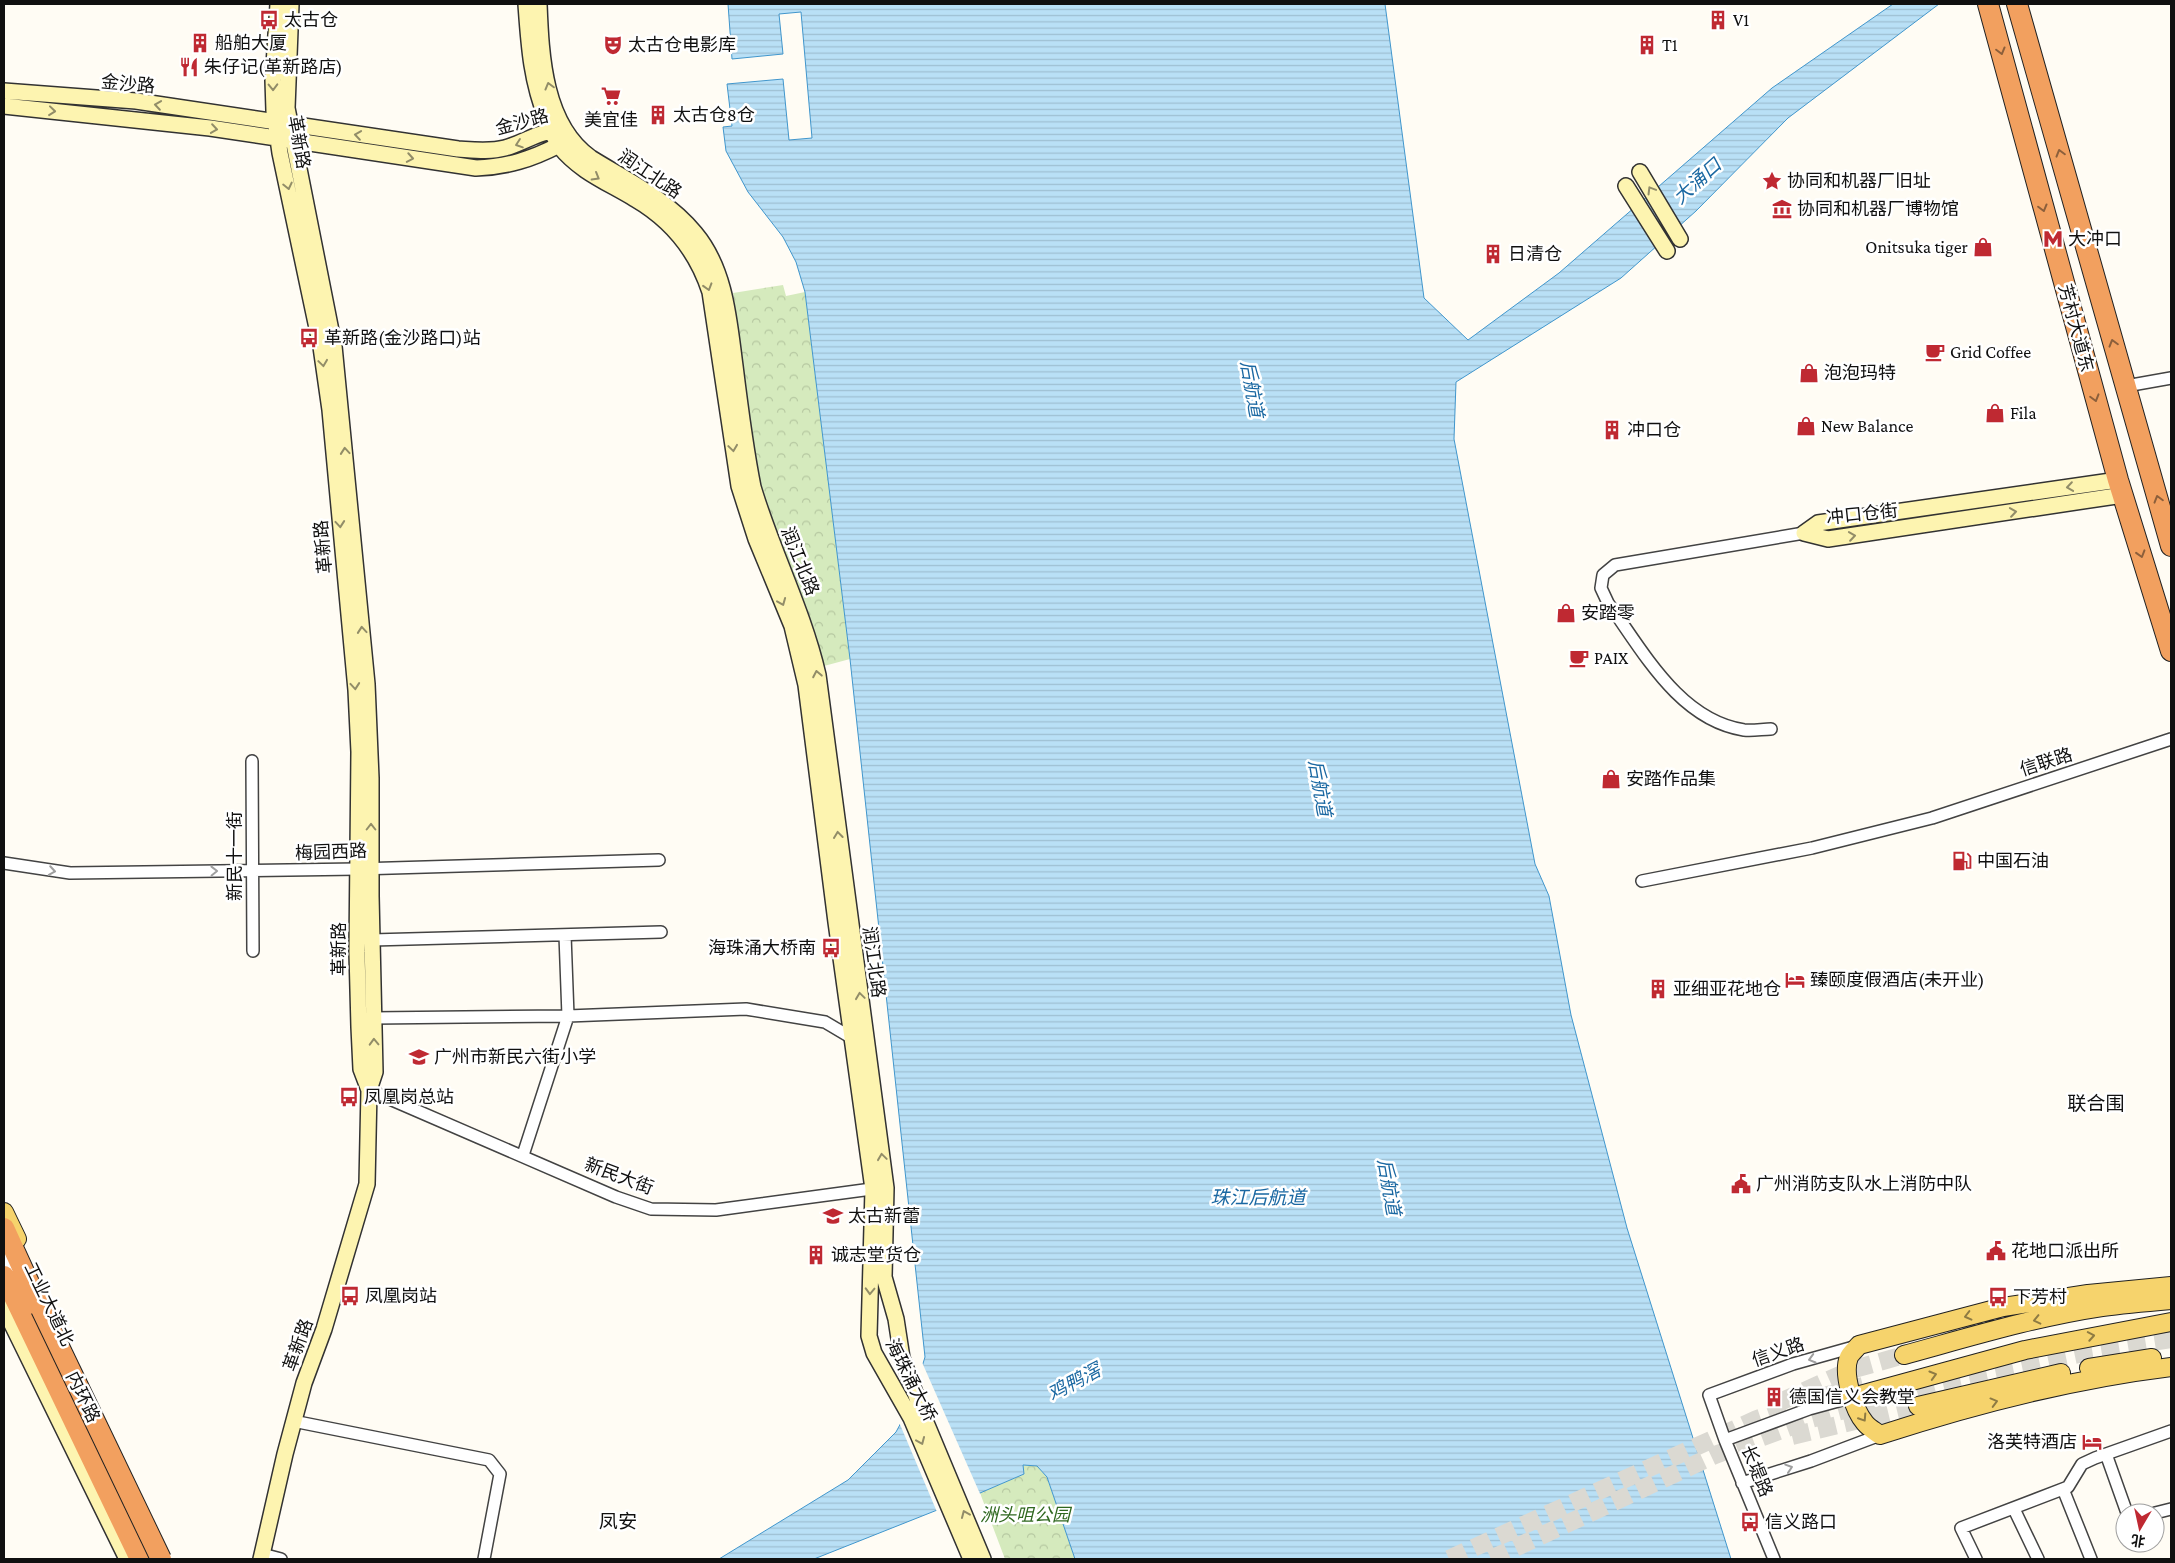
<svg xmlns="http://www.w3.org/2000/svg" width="2175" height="1563" font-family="'Crimson Pro','Noto Sans SC',serif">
<defs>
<pattern id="park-crowns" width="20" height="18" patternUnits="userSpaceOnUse" patternTransform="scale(1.25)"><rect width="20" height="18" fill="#d5eabd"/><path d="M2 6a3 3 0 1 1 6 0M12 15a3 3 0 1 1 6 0" fill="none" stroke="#b6c8a1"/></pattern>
<pattern id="water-rules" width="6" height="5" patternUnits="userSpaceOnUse" patternTransform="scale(1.25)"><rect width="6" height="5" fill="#b9e0f6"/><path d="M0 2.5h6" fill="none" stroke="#9ebfd2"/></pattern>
</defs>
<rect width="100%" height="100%" fill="#fffcf4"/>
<!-- park -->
<path fill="url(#park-crowns)" d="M783 285 786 296 805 292 850 659 824 666 760 490 733 293Z
M1022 1465 1037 1466 1047 1477 1075 1559H1005L980 1493 1024 1474Z"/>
<!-- water -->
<path fill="url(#water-rules)" stroke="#4196cc" d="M728 4H1385L1424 298 1468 340 1559 273 1772 88 1893 4H1939L1788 118 1696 211 1621 278 1456 382 1454 439 1535 864 1549 896 1571 1015 1627 1228 1731 1559H1075L1047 1477 1037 1466 1023 1465 1024 1474 980 1493 814 1559H719L848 1480 896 1432 910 1406 925 1357 850 659 805 292 796 262 783 237 748 192 726 151 723 127 732 126 727 84 783 79 789 140 812 138 801 12 779 14 783 54 732 59Z"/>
<!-- pier -->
<path fill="#fffcf4" d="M921 1360 981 1496 937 1512 899 1422 908 1405Z"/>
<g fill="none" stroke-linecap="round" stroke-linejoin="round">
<!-- primary-tunnel -->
<path stroke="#dbd9d2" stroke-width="18" stroke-dasharray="18 9" stroke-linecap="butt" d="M1780 1402 1851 1370 1904 1355
M1792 1436 1918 1406
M1449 1559 1757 1419 1828 1395 1863 1386
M1491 1559 1715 1455 1811 1419 1950 1381 2084 1353 2171 1339"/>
<defs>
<path id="street" d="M2126 386 2171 378
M1771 729C1763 729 1753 731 1744 730 1679 720 1643 651 1608 603L1601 588 1603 575 1615 565 1804 533
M252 761 253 951
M4 863 70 873 358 869 659 860
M1642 881 1812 848 1932 818 2171 739
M372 940 661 932
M373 1018 568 1016 746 1009 825 1022 852 1038
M369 1090 616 1197 651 1209 716 1210 879 1188
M523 1155 568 1016 565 935
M4 1256 16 1281
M293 1421 489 1460 500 1474 484 1559
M1725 1440 1809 1409 1853 1397
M2106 1454 2127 1513
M1742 1483 1811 1461 1880 1435
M2063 1489 2091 1559
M2014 1509 2038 1559
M2155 1513 2171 1509
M262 1554 281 1559
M1774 1559 1725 1440 1709 1395 1793 1364 1857 1346
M1976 1559 1961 1528 2068 1487 2082 1464 2095 1458 2171 1431"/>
<path id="secondary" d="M278 4 273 80 274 111 280 153 321 347 330 410 356 690 359 752 357 952 359 1027 361 1069 369 1090
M526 4C529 46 531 80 547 120 551 129 554 139 560 147 580 172 609 183 635 199 671 220 697 252 710 292L739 486 756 539 792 626 806 685 836 922 873 1189 869 1336 874 1353 911 1418 971 1559
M539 4C541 56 544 125 591 158 628 181 667 199 695 233 726 270 729 321 735 366 740 407 745 447 753 487 772 551 803 610 818 675L886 1188 884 1277 896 1319 902 1358 927 1425 983 1559
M4 91 136 101 458 149C474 150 490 152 505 148 524 143 542 129 561 131
M4 106 210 128 476 168C507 167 532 159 559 145L563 137
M1640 172 1680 239
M1626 186 1667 251
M1804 533 1828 539 2123 495
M1804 533 1818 523 2118 480
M4 1308 127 1559
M261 1559 285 1454 304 1383 324 1329 367 1184 369 1090 375 1072 371 896V778L367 684 334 346 287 108 291 4"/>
<path id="primary" d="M4 1212 17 1239
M2171 1286 2088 1294 2003 1307 1859 1345C1856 1349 1851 1353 1849 1357 1842 1374 1854 1410 1865 1423 1869 1428 1875 1431 1880 1435 1975 1404 2073 1379 2171 1367
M1904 1355C1970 1337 2035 1317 2102 1307 2125 1304 2148 1302 2171 1300
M2089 1368 2152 1358
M1853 1397 2025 1350 2171 1322
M1918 1406 2061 1373"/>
<path id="highway" d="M1988 4 2118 480 2171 651
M2017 4 2171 546
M4 1228 41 1309
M4 1276 140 1559"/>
</defs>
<!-- street casing -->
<use href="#street" stroke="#434343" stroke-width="14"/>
<!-- secondary casing -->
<use href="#secondary" stroke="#323232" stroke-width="18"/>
<!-- primary casing -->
<use href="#primary" stroke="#212121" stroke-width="20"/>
<!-- highway casing -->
<use href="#highway" stroke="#212121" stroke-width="22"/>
<!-- street -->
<use href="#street" stroke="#fff" stroke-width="11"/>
<!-- secondary -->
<use href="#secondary" stroke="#fdf4b0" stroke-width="15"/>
<!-- primary -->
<use href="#primary" stroke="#f6d36c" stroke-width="18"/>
<!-- highway -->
<use href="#highway" stroke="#f2a05f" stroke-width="20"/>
<defs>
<path id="highway-bridge" d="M41 1309 161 1559"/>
</defs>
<!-- highway-bridge casing -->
<use href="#highway-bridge" stroke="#212121" stroke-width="22" stroke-linecap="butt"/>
<!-- highway-bridge -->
<use href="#highway-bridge" stroke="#f2a05f" stroke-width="20"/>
</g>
<!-- one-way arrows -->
<defs><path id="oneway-chevron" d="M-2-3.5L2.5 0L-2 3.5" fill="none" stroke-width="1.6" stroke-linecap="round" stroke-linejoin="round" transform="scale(1.25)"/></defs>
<g stroke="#8c5f3b">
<use href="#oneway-chevron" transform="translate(2001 51) rotate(75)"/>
<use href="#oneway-chevron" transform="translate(2060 153) rotate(-106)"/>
<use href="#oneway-chevron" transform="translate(2043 208) rotate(75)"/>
<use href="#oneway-chevron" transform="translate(2113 343) rotate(-106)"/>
<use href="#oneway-chevron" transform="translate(2095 398) rotate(74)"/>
<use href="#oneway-chevron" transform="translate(2158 499) rotate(-106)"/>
<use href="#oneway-chevron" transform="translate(2141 554) rotate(73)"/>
</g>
<g stroke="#928d68">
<use href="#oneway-chevron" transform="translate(549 86) rotate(-105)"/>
<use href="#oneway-chevron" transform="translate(273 87) rotate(89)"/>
<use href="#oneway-chevron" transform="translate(158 105) rotate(-172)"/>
<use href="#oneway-chevron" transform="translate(52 111) rotate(6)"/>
<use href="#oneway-chevron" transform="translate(214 129) rotate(8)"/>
<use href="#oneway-chevron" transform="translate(358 135) rotate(-172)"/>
<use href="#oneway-chevron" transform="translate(519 144) rotate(161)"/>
<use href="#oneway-chevron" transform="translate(410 158) rotate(10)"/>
<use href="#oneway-chevron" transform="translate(596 177) rotate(30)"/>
<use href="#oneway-chevron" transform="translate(288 186) rotate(77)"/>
<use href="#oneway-chevron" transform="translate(1651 190) rotate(-121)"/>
<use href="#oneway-chevron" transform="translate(708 287) rotate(73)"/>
<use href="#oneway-chevron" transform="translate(323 363) rotate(82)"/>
<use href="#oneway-chevron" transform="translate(733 448) rotate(82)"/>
<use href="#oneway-chevron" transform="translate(345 451) rotate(-95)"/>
<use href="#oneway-chevron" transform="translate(2070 487) rotate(172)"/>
<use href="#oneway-chevron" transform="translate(2013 512) rotate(-8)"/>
<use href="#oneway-chevron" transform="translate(340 524) rotate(85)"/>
<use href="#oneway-chevron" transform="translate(1852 536) rotate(-8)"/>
<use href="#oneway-chevron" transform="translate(782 602) rotate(68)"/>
<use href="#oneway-chevron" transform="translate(362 630) rotate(-95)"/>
<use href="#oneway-chevron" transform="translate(817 674) rotate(-101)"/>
<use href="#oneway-chevron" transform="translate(355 686) rotate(85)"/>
<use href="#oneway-chevron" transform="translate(371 827) rotate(-90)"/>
<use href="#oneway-chevron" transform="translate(838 835) rotate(-97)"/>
<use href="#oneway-chevron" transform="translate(860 996) rotate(-98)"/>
<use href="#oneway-chevron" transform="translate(374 1042) rotate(-92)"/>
<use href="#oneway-chevron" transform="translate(882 1157) rotate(-98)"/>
<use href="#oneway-chevron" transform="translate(870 1291) rotate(92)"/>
<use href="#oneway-chevron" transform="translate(921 1441) rotate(67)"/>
<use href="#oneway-chevron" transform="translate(965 1514) rotate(-113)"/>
</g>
<g stroke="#9f9f9f">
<use href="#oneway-chevron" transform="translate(52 871) rotate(9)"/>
<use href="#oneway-chevron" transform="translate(214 871) rotate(-1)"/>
<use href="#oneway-chevron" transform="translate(1812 1359) rotate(164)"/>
<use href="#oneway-chevron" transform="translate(1789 1468) rotate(-18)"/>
</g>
<g stroke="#8e7b43">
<use href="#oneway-chevron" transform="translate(1968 1316) rotate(166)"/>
<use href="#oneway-chevron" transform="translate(2037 1320) rotate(167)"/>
<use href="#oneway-chevron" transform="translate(2091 1336) rotate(-10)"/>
<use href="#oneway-chevron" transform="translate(1933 1375) rotate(-16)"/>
<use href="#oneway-chevron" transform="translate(1994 1402) rotate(-15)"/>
<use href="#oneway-chevron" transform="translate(1863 1418) rotate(57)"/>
</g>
<!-- icons -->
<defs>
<symbol id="bus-bare" viewBox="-9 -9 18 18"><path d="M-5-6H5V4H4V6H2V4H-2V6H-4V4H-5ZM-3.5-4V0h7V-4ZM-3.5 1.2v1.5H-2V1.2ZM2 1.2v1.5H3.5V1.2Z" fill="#bf2932" stroke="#fff" stroke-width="2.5" paint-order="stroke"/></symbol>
<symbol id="building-bare" viewBox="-9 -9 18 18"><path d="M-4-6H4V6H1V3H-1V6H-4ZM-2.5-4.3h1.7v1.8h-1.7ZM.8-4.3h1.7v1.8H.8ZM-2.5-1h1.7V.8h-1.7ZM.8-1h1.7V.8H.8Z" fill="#bf2932" stroke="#fff" stroke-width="2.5" paint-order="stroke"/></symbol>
<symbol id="theatre-bare" viewBox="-9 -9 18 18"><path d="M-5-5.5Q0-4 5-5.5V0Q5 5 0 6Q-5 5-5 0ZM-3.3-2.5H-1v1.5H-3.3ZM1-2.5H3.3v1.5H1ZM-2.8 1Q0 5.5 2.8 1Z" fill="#bf2932" stroke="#fff" stroke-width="2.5" paint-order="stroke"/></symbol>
<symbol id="restaurant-bare" viewBox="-9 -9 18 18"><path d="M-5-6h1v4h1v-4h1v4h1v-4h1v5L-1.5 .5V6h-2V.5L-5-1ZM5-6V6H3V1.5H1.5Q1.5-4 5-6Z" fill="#bf2932" stroke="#fff" stroke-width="2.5" paint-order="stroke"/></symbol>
<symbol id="supermarket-bare" viewBox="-9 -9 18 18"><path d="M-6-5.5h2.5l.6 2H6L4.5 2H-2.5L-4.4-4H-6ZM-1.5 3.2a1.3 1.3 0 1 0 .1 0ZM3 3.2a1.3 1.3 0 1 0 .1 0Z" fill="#bf2932" stroke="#fff" stroke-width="2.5" paint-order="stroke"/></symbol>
<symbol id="sight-bare" viewBox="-9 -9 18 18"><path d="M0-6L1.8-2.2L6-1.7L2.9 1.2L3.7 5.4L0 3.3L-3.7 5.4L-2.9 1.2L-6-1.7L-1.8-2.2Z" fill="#bf2932" stroke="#fff" stroke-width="2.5" paint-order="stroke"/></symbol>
<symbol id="museum-bare" viewBox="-9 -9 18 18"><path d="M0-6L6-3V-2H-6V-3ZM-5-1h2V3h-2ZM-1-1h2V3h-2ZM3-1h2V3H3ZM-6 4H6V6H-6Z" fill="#bf2932" stroke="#fff" stroke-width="2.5" paint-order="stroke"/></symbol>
<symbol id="metro-bare" viewBox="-9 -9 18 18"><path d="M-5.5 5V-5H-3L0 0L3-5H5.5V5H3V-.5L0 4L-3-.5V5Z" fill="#bf2932" stroke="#fff" stroke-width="2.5" paint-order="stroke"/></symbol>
<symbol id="shop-bare" viewBox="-9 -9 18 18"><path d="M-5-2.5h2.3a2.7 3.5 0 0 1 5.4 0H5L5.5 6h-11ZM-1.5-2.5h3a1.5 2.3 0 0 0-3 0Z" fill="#bf2932" stroke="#fff" stroke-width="2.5" paint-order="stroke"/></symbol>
<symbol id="cafe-bare" viewBox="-9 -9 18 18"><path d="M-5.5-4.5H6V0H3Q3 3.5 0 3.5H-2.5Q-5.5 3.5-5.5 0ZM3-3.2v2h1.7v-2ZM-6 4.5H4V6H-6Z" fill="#bf2932" stroke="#fff" stroke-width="2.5" paint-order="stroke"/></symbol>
<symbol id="fuel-bare" viewBox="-9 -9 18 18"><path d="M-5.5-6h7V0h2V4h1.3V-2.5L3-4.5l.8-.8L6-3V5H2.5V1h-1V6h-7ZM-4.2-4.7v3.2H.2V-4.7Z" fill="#bf2932" stroke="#fff" stroke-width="2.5" paint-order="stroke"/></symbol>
<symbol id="hotel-bare" viewBox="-9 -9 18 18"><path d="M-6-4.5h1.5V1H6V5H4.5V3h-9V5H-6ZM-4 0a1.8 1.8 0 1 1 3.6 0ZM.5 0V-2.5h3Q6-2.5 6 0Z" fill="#bf2932" stroke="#fff" stroke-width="2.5" paint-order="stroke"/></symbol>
<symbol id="school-bare" viewBox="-9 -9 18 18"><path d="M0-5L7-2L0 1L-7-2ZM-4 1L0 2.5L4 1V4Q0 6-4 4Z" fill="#bf2932" stroke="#fff" stroke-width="2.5" paint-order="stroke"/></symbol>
<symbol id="civic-bare" viewBox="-9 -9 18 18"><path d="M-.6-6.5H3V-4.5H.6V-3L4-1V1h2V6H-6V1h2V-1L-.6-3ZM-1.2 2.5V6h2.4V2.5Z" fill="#bf2932" stroke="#fff" stroke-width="2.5" paint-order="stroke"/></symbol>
</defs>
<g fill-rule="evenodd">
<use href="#bus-bare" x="255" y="6" width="28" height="28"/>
<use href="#building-bare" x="1704" y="6" width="28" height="28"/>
<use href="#building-bare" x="186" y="29" width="28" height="28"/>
<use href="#theatre-bare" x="599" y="31" width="28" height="28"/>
<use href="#building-bare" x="1633" y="31" width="28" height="28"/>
<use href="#restaurant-bare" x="175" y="53" width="28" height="28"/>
<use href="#supermarket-bare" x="597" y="82" width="28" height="28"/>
<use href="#building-bare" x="644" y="101" width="28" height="28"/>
<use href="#sight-bare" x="1758" y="167" width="28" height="28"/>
<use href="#museum-bare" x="1768" y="195" width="28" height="28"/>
<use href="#metro-bare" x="2039" y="225" width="28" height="28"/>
<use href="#shop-bare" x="1969" y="233" width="28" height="28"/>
<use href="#building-bare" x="1479" y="240" width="28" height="28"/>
<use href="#bus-bare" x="295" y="324" width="28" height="28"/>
<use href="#cafe-bare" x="1921" y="338" width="28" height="28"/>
<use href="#shop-bare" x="1795" y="359" width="28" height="28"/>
<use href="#shop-bare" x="1981" y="399" width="28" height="28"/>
<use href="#shop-bare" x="1792" y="412" width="28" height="28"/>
<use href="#building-bare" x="1598" y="416" width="28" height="28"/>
<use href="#shop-bare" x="1552" y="599" width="28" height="28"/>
<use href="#cafe-bare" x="1565" y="644" width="28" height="28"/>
<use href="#shop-bare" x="1597" y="765" width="28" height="28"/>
<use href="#fuel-bare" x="1948" y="847" width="28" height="28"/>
<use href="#bus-bare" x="817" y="934" width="28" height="28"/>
<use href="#hotel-bare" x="1781" y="966" width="28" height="28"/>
<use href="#building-bare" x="1644" y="975" width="28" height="28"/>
<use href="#school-bare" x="405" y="1043" width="28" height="28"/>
<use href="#bus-bare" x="335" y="1083" width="28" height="28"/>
<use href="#civic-bare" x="1727" y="1170" width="28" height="28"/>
<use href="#school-bare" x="819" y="1202" width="28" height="28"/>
<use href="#civic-bare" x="1982" y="1237" width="28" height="28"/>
<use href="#building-bare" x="802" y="1241" width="28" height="28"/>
<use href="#bus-bare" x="336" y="1282" width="28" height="28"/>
<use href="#bus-bare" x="1984" y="1283" width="28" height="28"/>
<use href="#building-bare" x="1760" y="1383" width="28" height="28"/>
<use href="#hotel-bare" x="2078" y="1428" width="28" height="28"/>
<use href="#bus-bare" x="1736" y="1508" width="28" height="28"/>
</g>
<g text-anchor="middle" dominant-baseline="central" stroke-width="5" stroke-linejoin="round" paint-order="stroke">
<!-- poi labels -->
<g font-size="18" fill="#101010" stroke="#fff" text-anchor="start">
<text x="284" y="20">太古仓</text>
<text x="1733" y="20">V1</text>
<text x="215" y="43">船舶大厦</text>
<text x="628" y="45">太古仓电影库</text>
<text x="1662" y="45">T1</text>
<text x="204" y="67">朱仔记(革新路店)</text>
<text x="673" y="115">太古仓8仓</text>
<text x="611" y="120" text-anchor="middle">美宜佳</text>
<text x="1787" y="181">协同和机器厂旧址</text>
<text x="1797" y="209">协同和机器厂博物馆</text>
<text x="2068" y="239">大冲口</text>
<text x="1968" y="247" text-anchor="end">Onitsuka tiger</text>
<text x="1508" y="254">日清仓</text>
<text x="324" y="338">革新路(金沙路口)站</text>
<text x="1950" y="352">Grid Coffee</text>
<text x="1824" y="373">泡泡玛特</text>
<text x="2010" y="413">Fila</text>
<text x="1821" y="426">New Balance</text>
<text x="1627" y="430">冲口仓</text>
<text x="1581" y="613">安踏零</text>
<text x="1594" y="658">PAIX</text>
<text x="1626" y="779">安踏作品集</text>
<text x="1977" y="861">中国石油</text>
<text x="816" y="948" text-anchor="end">海珠涌大桥南</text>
<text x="1810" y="980">臻颐度假酒店(未开业)</text>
<text x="1673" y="989">亚细亚花地仓</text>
<text x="434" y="1057">广州市新民六街小学</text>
<text x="364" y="1097">凤凰岗总站</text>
<text x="1756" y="1184">广州消防支队水上消防中队</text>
<text x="848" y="1216">太古新蕾</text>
<text x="2011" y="1251">花地口派出所</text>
<text x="831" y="1255">诚志堂货仓</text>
<text x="365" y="1296">凤凰岗站</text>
<text x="2013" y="1297">下芳村</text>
<text x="1789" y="1397">德国信义会教堂</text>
<text x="2077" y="1442" text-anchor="end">洛芙特酒店</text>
<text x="1765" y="1522">信义路口</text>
</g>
<!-- street labels -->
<g font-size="18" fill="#101010" stroke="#fff">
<text transform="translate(128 84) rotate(5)">金沙路</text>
<text transform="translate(522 122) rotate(-15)">金沙路</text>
<text transform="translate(299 142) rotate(80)">革新路</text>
<text transform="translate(650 174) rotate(34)">润江北路</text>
<text transform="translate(2076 328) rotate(75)">芳村大道东</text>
<text transform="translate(1862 514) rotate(-6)">冲口仓街</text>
<text transform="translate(323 547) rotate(-95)">革新路</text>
<text transform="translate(800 561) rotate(68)">润江北路</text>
<text transform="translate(2046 762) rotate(-18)">信联路</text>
<text transform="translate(331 852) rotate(-2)">梅园西路</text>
<text transform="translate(235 856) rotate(-90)">新民十一街</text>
<text transform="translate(339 949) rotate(-90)">革新路</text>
<text transform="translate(874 962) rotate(82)">润江北路</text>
<text transform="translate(619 1176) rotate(21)">新民大街</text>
<text transform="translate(49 1304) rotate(64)">工业大道北</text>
<text transform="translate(298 1345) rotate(-70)">革新路</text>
<text transform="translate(1778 1352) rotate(-19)">信义路</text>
<text transform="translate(911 1380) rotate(63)">海珠涌大桥</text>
<text transform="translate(83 1397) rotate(64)">内环路</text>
<text transform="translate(1757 1471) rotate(68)">长堤路</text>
</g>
<!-- park labels -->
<g font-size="18" font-style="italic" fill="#306820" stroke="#fff">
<text x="1025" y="1515">洲头咀公园</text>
</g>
<!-- water labels -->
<g font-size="19" font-style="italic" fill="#1a68a2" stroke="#fff">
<text transform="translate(1697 181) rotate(-42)">大涌口</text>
<text transform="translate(1252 389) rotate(80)">后航道</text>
<text transform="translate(1320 788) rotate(80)">后航道</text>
<text transform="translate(1389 1187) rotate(80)">后航道</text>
<text x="1258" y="1197">珠江后航道</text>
<text transform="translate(1074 1382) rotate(-28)">鸡鸭滘</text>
</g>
<!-- neighbourhood labels -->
<g font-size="19" fill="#101010" stroke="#fff">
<text x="2096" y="1103">联合围</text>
<text x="618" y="1521">凤安</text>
</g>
</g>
<!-- border -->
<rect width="2175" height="1563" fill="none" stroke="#101010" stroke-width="10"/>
<!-- north arrow -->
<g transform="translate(2140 1528) rotate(189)"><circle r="24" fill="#ffffff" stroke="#9f9f9f"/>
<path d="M0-4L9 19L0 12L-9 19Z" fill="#bf2932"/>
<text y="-8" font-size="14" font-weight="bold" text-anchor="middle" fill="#101010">北</text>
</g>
</svg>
